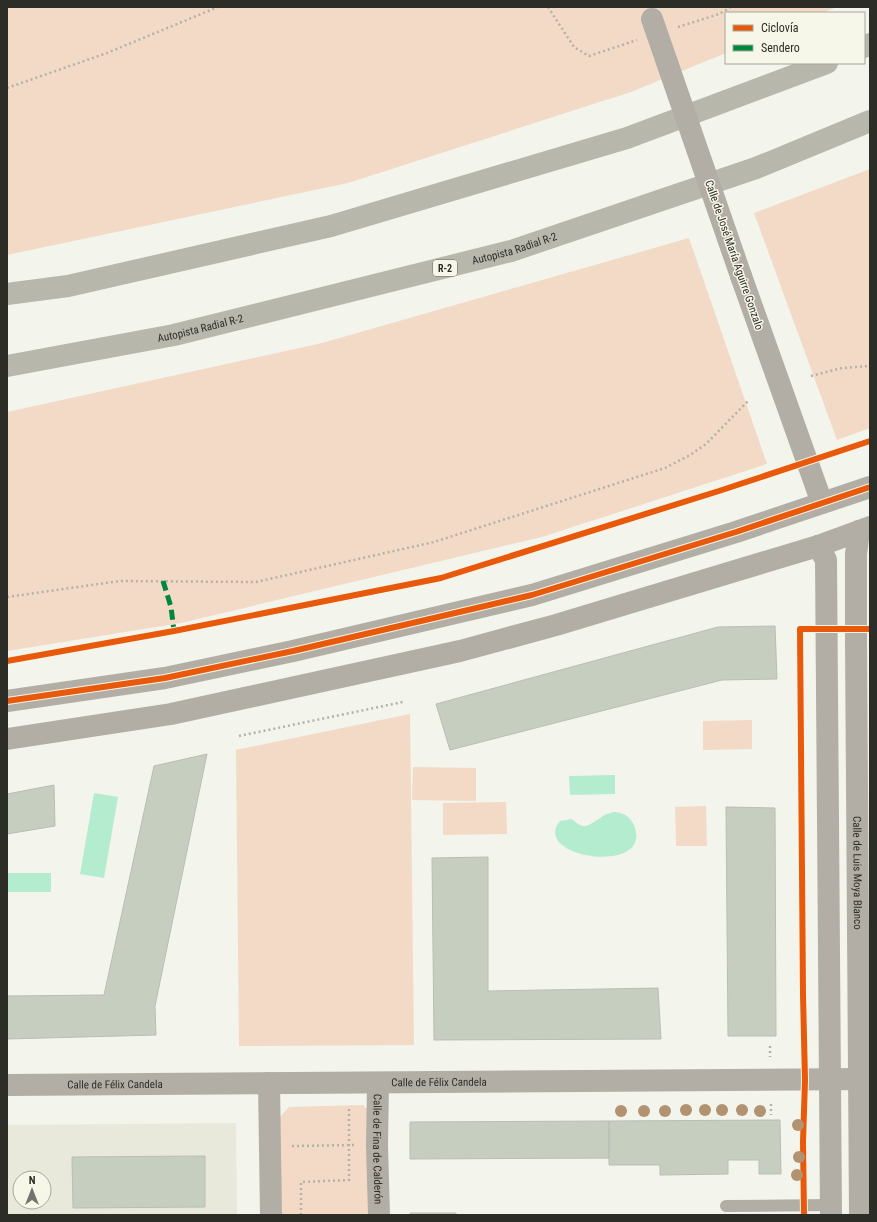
<svg xmlns="http://www.w3.org/2000/svg" width="877" height="1222" font-family="'Roboto Condensed',sans-serif">
<rect width="100%" height="100%" fill="#f3f4ec"/>
<!-- built -->
<path fill="#e8e9db" fill-rule="evenodd" d="M236 1123 237 1215H7V1125ZM20 1178H44V1202H20Z"/>
<!-- green -->
<path fill="#f3dac6" d="M7 7H837L822 13H726V53L631 92 348 183 7 255Z
M870 169V428L837 440 754 213Z
M689 238 767 464 542 537 181 623 7 651V412L322 343Z
M410 714 414 1045 239 1046 236 750Z
M752 720V749L703 750V721Z
M413 767 476 768V801L412 800Z
M506 802 507 834 443 835V803Z
M706 806 707 846H676L675 807Z
M363 1105 373 1115 374 1215H279V1118L289 1107Z"/>
<!-- water -->
<path fill="#b4eccf" d="M615 775V794L570 795 569 776Z
M94 793 118 797 104 878 80 874Z
M615 812C625 813 632 818 635 828 650 876 530 857 560 821L571 819C575 821 578 825 583 826 591 828 601 813 615 812Z
M7 873H51V892H7Z"/>
<!-- building -->
<path fill="#c6cfbf" stroke="#bbbcb7" d="M775 626 777 679 722 680 450 750 436 704 718 627Z
M207 754 155 1006 156 1035 7 1039V996L104 995 154 766Z
M54 785 55 826 7 834V794Z
M726 807 775 808 776 1036H728Z
M488 857V991L658 988 661 1039 434 1040 432 858Z
M780 1120 781 1174H759V1160H728V1174L660 1175V1165H609V1121Z
M609 1121V1158L410 1159V1122Z
M205 1156V1207L73 1208 72 1157Z
M410 1213H456V1215H410Z"/>
<g fill="none" stroke-linecap="round" stroke-linejoin="round">
<!-- path -->
<path stroke="#b3b2aa" stroke-width="2.5" stroke-dasharray="2 3" stroke-linecap="butt" d="M548 7 574 47 589 56 637 40
M678 27 719 14 731 7
M7 88 107 53 218 7
M811 376 842 368 870 366
M7 597 120 581 256 582 434 542 665 468 690 455 706 444 749 400
M239 736 403 702
M770 1046V1057
M771 1104V1115
M292 1146 355 1145
M301 1215V1182L349 1180V1107"/>
<!-- service -->
<path stroke="#b2aea5" stroke-width="12" d="M726 1206 831 1205"/>
<!-- minor -->
<g stroke="#b2aea5" stroke-width="22">
<path d="M741 276 822 503"/>
<path id="s1" d="M859 531 856 554V642L860 1215"/>
<path d="M818 546 826 560 831 1215"/>
<path d="M269 1083 271 1215"/>
<path id="s2" d="M378 1083 377 1145 379 1215"/>
<path id="s3" d="M7 1085 870 1079"/>
</g>
<!-- tertiary -->
<path stroke="#b2aea5" stroke-width="22" d="M7 701 165 678 293 651 532 595 736 532 870 487
M7 739 171 714 460 651 556 625 818 546 870 527"/>
<!-- motorway -->
<g stroke="#b8b7ac" stroke-width="22">
<path d="M864 47 870 44"/>
<path d="M7 294 68 286 331 226 627 138 827 63"/>
<path id="s4" d="M7 366 174 335 511 251 756 168 870 121"/>
</g>
<!-- minor-bridge -->
<path stroke="#b2aea5" stroke-width="22" d="M652 19 741 276"/>
<!-- quiet -->
<path stroke="#00873e" stroke-width="5" stroke-dasharray="10 5" stroke-linecap="butt" d="M163 581 171 607 174 631"/>
<defs>
<path id="cycleway" d="M7 661 174 631 441 578 722 490 870 441
M7 701 165 678 293 651 532 595 736 532 870 487
M804 1215 803 1142 805 1080 803 994 800 629H870"/>
</defs>
<!-- cycleway casing -->
<use href="#cycleway" stroke="#f6f7e8" stroke-width="8"/>
<!-- cycleway -->
<use href="#cycleway" stroke="#e8590c" stroke-width="6"/>
</g>
<!-- trees -->
<g fill="#b19271">
<circle cx="686" cy="1110" r="6"/>
<circle cx="705" cy="1110" r="6"/>
<circle cx="722" cy="1110" r="6"/>
<circle cx="742" cy="1110" r="6"/>
<circle cx="621" cy="1111" r="6"/>
<circle cx="644" cy="1111" r="6"/>
<circle cx="665" cy="1111" r="6"/>
<circle cx="760" cy="1111" r="6"/>
<circle cx="798" cy="1125" r="6"/>
<circle cx="799" cy="1157" r="6"/>
<circle cx="797" cy="1175" r="6"/>
</g>
<g text-anchor="middle" dominant-baseline="central" stroke-width="3" stroke-linejoin="round" paint-order="stroke">
<!-- shield labels -->
<rect fill="#f6f7e8" stroke="#696a62" stroke-width="1" x="433" y="260" width="24" height="16" rx="3"/>
<g font-size="10" font-weight="bold" fill="#2d2d28">
<text x="445" y="268">R-2</text>
</g>
<!-- street labels -->
<g font-size="11" fill="#2d2d28" stroke="#f6f7e8">
<text stroke="none"><textPath href="#s4" startOffset="521">Autopista Radial R-2</textPath></text>
<text transform="translate(734 255) rotate(71)">Calle de José María Aguirre Gonzalo</text>
<text stroke="none"><textPath href="#s4" startOffset="197">Autopista Radial R-2</textPath></text>
<text stroke="none"><textPath href="#s1" startOffset="342">Calle de Luis Moya Blanco</textPath></text>
<text stroke="none"><textPath href="#s3" startOffset="432">Calle de Félix Candela</textPath></text>
<text stroke="none"><textPath href="#s3" startOffset="108">Calle de Félix Candela</textPath></text>
<text stroke="none"><textPath href="#s2" startOffset="66">Calle de Fina de Calderón</textPath></text>
</g>
</g>
<!-- border -->
<rect width="877" height="1222" fill="none" stroke="#2d2d28" stroke-width="16"/>
<!-- legend -->
<rect x="725" y="12" width="140" height="52" fill="#f6f7e8" stroke="#a6a69b"/>
<rect x="733" y="25" width="20" height="6" fill="#e8590c" stroke="#a6a69b"/>
<text x="761" y="32" font-size="12" fill="#2d2d28">Ciclovía</text>
<rect x="733" y="45" width="20" height="6" fill="#00873e" stroke="#a6a69b"/>
<text x="761" y="52" font-size="12" fill="#2d2d28">Sendero</text>
<!-- north arrow -->
<g transform="translate(32 1190)"><circle r="19" fill="#f6f7e8" stroke="#a6a69b"/>
<path d="M0-3L7 15L0 10L-7 15Z" fill="#72736d"/>
<text y="-6" font-size="11" font-weight="bold" text-anchor="middle" fill="#2d2d28">N</text>
</g>
</svg>
